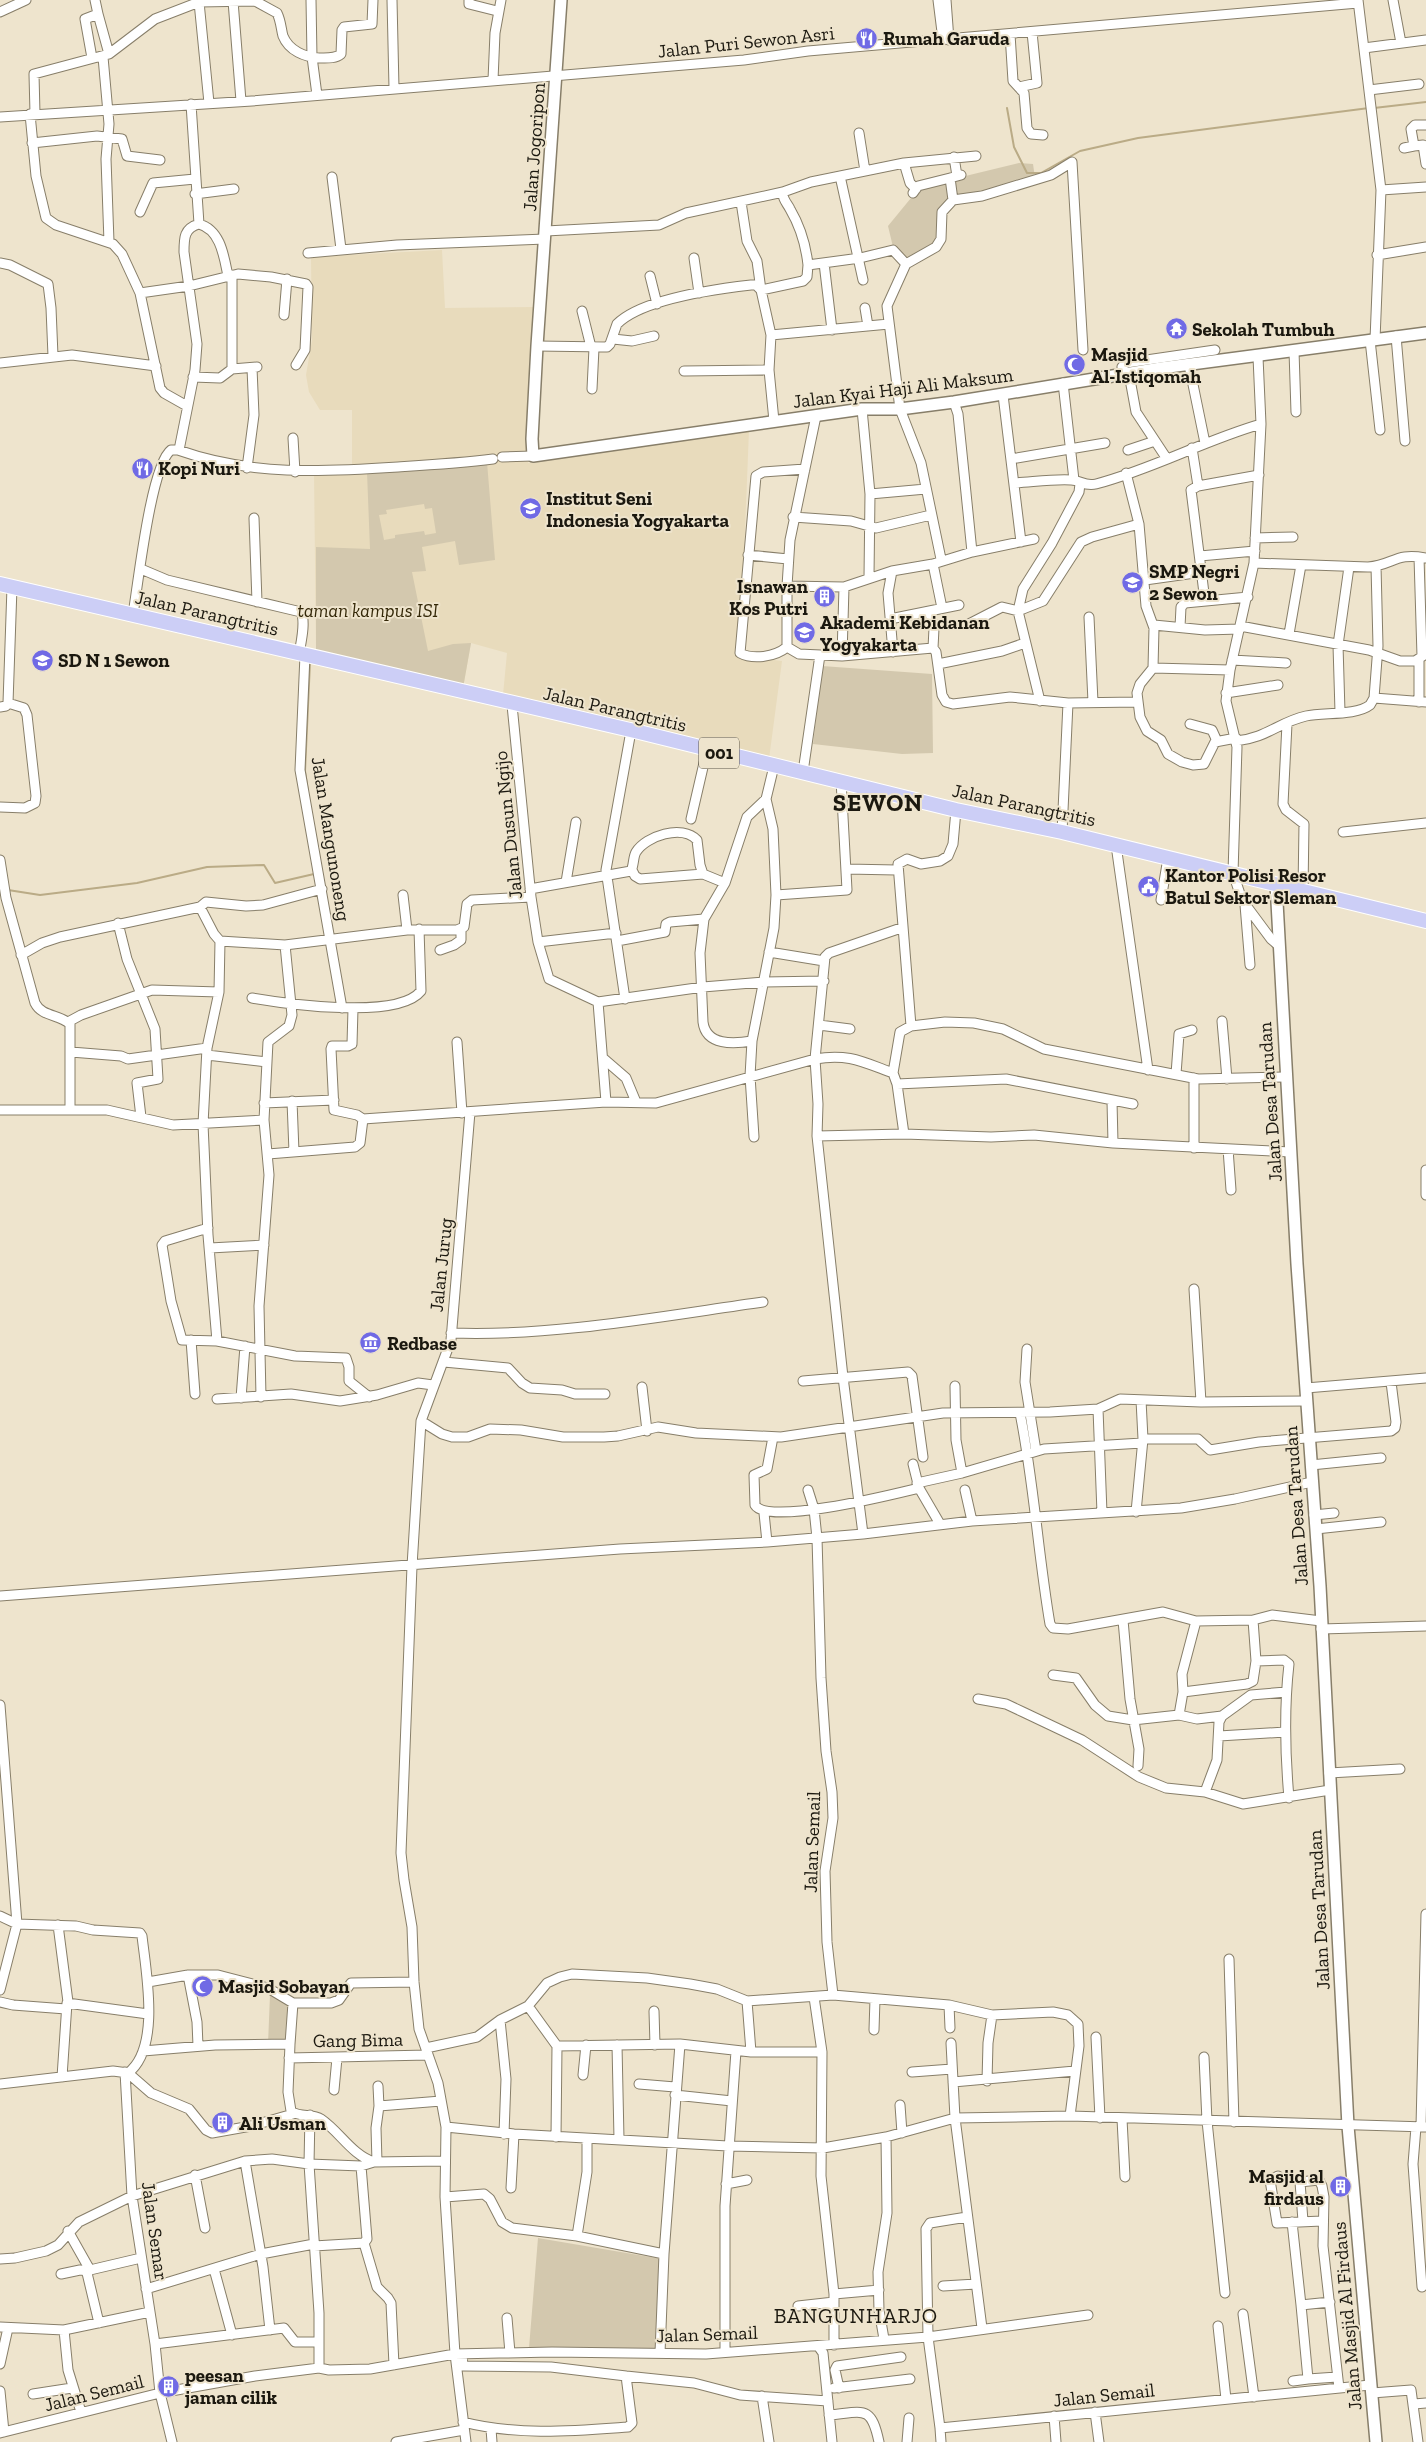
<svg xmlns="http://www.w3.org/2000/svg" width="1426" height="2442" font-family="'Zilla Slab',serif">
<rect width="100%" height="100%" fill="#eee4cd"/>
<!-- built -->
<path fill="#e8dbbc" d="M442 250 445 308 536 307 528 463 749 430 740 656 782 661 769 759 503 695 507 653 471 643 463 688 316 652 314 471 352 469V410H320L309 392 306 375 312 340 311 257Z"/>
<!-- green -->
<path fill="#d3c8ae" fill-rule="evenodd" d="M1019 163 1033 164 1035 178 982 195 953 197 940 210C939 247 937 244 904 259L893 247 888 226 920 187Z
M487 462 495 560 459 565 455 541 422 547 426 571 412 572 428 651 453 644 471 643 463 688 316 652V547L370 549 367 472ZM424 504 425 509 432 508 436 533 425 535 424 531 395 535V538L384 540 379 515 387 514 386 510Z
M822 666 932 674 933 753 902 754 813 744Z
M270 1995 291 2006 288 2043 268 2044Z
M538 2238 662 2259 655 2349 529 2348Z"/>
<g fill="none" stroke-linecap="round" stroke-linejoin="round">
<!-- stream -->
<path stroke="#baab86" stroke-width="2" d="M1007 108 1014 147 1027 173H1041L1080 151 1138 138 1369 108
M1374 108 1426 102
M308 792 305 771 310 662
M8 890 40 895 137 883 207 867 264 865 275 883 314 874"/>
<defs>
<path id="street" d="M311 0 312 57 317 95
M392 0 394 88
M469 0V4L497 11
M938 0 943 40
M946 0 949 40
M1358 0 1381 190 1375 340
M1393 0 1401 43
M233 1 241 101
M199 2 209 103
M0 12 26 0
M98 14 109 54
M1010 34 1013 81 1024 93 1027 128 1031 134 1043 135
M1364 48 1426 40
M103 57 109 124 106 159 109 242
M92 58 85 19 98 14 95 0
M493 80 495 33 501 0
M1019 87 1037 83 1032 32
M1369 90 1419 84
M191 104 199 224
M30 114 36 176 46 218 56 225 113 244 122 254 140 293 160 388 164 393 187 406
M35 114 34 74 109 54 155 19 199 2 255 1 277 13C281 21 281 29 283 36 289 51 305 57 319 58 326 58 335 59 341 54L342 30 344 27 372 24 373 0
M0 117 252 101 744 60 808 51 1358 3
M1426 125H1415L1411 129 1414 146 1423 145 1426 164
M859 133 865 171
M32 143 97 136 122 139 127 156 160 160
M1404 148 1414 146
M954 157 957 176
M904 163 910 183 916 189
M840 176 863 280
M332 177 341 249
M1381 190 1426 187
M913 193 918 186 950 178
M195 194 234 189
M953 200 950 178 961 175
M741 202 747 241 757 261 761 290 803 281 807 277 808 265 860 258 893 250 906 264
M140 212 153 183 195 179
M546 231 659 225 686 213 783 192
M308 253 397 245 545 239
M1377 255 1426 247
M694 258 699 293
M0 263 10 265 48 284 51 308 53 356
M824 263 832 330
M808 265C806 246 800 226 790 209 787 203 782 199 783 192L811 182 904 163 976 156
M232 275V369L257 367
M650 276 657 304
M140 293 189 286 238 274 271 277 306 284 308 287 305 350 296 365
M865 308 868 326
M582 311 591 347
M284 315 287 279
M1396 336 1405 441
M613 339 632 341 654 336
M1370 340 1380 430
M537 346 607 347 610 344 617 324C642 299 716 289 751 285H756L761 290 771 335
M1294 351 1296 412
M1258 357 1261 424 1254 563 1230 670 1226 701 1237 747 1233 873 1242 900 1271 939 1278 945
M0 363 72 355 156 366
M1189 365 1205 443
M684 371 769 370
M1129 374 1136 412 1167 459
M1125 375 1122 367 1126 363 1215 350
M193 377 220 378 232 369
M1063 383 1074 480
M592 389 594 348
M1003 395 1021 542
M954 402 958 414 972 552
M862 409 870 494 869 577
M774 421 769 370 771 335 889 324
M293 438 295 472
M1192 448 1198 486
M179 450 195 370 197 344 184 252C184 238 184 228 199 224 221 230 224 257 228 276
M1128 450 1155 441
M502 457 533 456
M1011 459 1105 443
M247 468 254 415 252 368
M805 469 763 472 756 476 740 653C753 660 775 657 787 647L799 654 842 656 933 648
M1126 473 1139 524 1146 606 1154 628 1153 668 1140 684 1137 693 1140 717 1147 731 1161 740 1168 754 1182 762 1193 765 1204 764 1215 742 1236 738
M1014 483C1033 482 1052 479 1071 480 1081 480 1084 487 1096 484 1153 469 1205 440 1261 424
M870 494 926 489
M793 517 851 521 876 528 931 515
M254 518 257 602
M1255 538 1293 537
M748 555 788 559
M1200 556 1255 551
M1419 557 1422 656
M941 559 921 463 900 409 887 306 906 264 936 247 941 239 942 212 953 200 982 196 1051 175 1072 162 1083 350
M1254 563 1368 567C1394 565 1395 552 1426 558
M933 564 942 608
M141 569 167 580 301 612C306 622 301 642 299 654
M892 571 888 593 893 652
M1145 580 1202 572
M787 586 844 587 892 571 933 564 972 552 1034 539
M1205 601 1191 490 1198 486 1259 475
M929 611 934 628 933 648 936 652 942 695 946 702 953 704 1010 697 1068 703 1137 702
M133 614C138 585 151 465 171 450H178C251 476 322 472 398 467 429 465 461 463 493 459
M1089 617 1093 702
M890 619 959 605
M967 625 1002 607 1018 611 1043 601 1081 542 1092 537 1139 524
M1154 625 1205 630 1240 629
M1240 626 1369 650 1400 661H1415L1426 654
M1180 627 1181 607 1185 603 1248 597
M1289 634 1301 565
M787 647V586L790 540 816 416
M305 655 300 770 342 1008
M842 656 844 587
M1232 660 1286 663
M1419 660V702
M938 664 1002 651 1025 643
M1153 668 1230 670
M1226 693 1278 685
M1374 698 1426 702
M1040 701 1018 611 1023 589 1052 543 1079 492 1080 484
M512 705 531 897 538 942 549 979 598 1002 703 987 764 982 824 981
M0 707 6 706 8 703 12 587
M1340 712 1338 645 1349 567
M1190 724 1212 730 1217 741
M1287 724 1283 804 1286 810 1304 824 1303 890
M1236 741C1267 738 1279 722 1306 716 1323 712 1356 716 1370 705L1374 698 1378 646 1376 566
M803 772 820 655
M0 807 25 808 35 803 36 796 27 715 24 708 8 703
M691 819 707 750
M1062 832 1068 703
M1343 832 1426 823
M1116 845 1148 1070
M0 860 6 898 35 1003C42 1017 59 1014 70 1024V1109
M847 869 896 870
M632 870 635 876 640 879 703 874
M566 882 576 822
M530 889 631 871C634 865 633 857 636 852 646 836 682 824 697 840L700 865 703 874 725 883
M403 895 407 930
M776 895 847 890 841 780
M1161 900 1168 858
M1245 905 1250 965
M200 907 214 934 220 941 285 945 407 930H457L464 927 467 904 472 900 531 897
M118 923 127 959 155 1029 158 1079 137 1083 141 1117
M617 941 665 932 666 924 670 922 704 919
M538 942 616 933
M440 950 454 945 461 940V929
M769 952 824 961
M21 955 42 943 60 937 200 907 206 902 246 906 263 905 322 889
M252 998C287 1004 398 1020 421 991L419 929
M625 999 606 870 631 731
M598 1002 606 1102
M353 1009 352 1044 348 1046H332L331 1049 334 1110 357 1115 363 1119
M1222 1021 1227 1079
M68 1022 81 1015 152 990 219 992
M819 1025 850 1029
M911 1026 898 864 907 859 921 864 940 861 948 856 953 844 956 810
M752 1041C734 1044 706 1046 703 1022L700 953 704 919 725 883 747 817 766 799
M457 1042 462 1113
M71 1052 121 1056 128 1059 207 1048
M207 1055 267 1062
M604 1059 626 1078 636 1102
M1176 1074 1179 1034 1192 1030
M897 1084 904 1134
M292 1101 294 1152
M1112 1101 1113 1143
M264 1103 334 1100
M1133 1104 1006 1079 897 1084 893 1073 900 1032 911 1026 945 1022 974 1023 1003 1029 1044 1049 1198 1079 1286 1077
M0 1110H107L173 1125 264 1120
M817 1136 904 1134 991 1137 1034 1135 1113 1143 1291 1152
M754 1137 750 1076 752 1041 774 928 776 895 773 829 766 799 774 766
M1194 1148V1078
M1228 1149 1231 1190
M268 1154 355 1147 360 1143 363 1119 606 1102 656 1103 815 1059C848 1053 863 1062 893 1073
M1426 1170V1195
M208 1228 165 1241 162 1245 171 1301 182 1340 217 1341 295 1356 346 1358 349 1367V1381L369 1397
M210 1248 264 1245
M1194 1289 1201 1402
M451 1333C551 1337 663 1316 763 1302
M191 1340 195 1394
M217 1341 208 1235 203 1124 207 1048 219 992 220 941
M1027 1349 1025 1382 1036 1451
M444 1362 508 1368 522 1383 530 1388 562 1390 575 1394H605
M803 1381 908 1372 912 1376 923 1457
M955 1386 956 1440 962 1473
M642 1387 647 1431
M1306 1388 1426 1378
M261 1397 259 1306 269 1175 264 1120 268 1042 289 1026 292 1015 285 945
M241 1398 245 1346
M217 1399 291 1394 340 1401 377 1395 418 1383 433 1385
M1098 1409 1102 1513
M1020 1413C1034 1483 1038 1554 1050 1624L1053 1628 1068 1629 1163 1612 1196 1621 1253 1620 1272 1615 1321 1621
M421 1421 442 1434 452 1437H468L490 1429 521 1430 563 1437H604L618 1436 658 1427 696 1433 781 1437 943 1413 1050 1412 1098 1409 1120 1399 1201 1402 1307 1401
M773 1437 767 1469 754 1475 755 1505C767 1526 894 1494 919 1488
M1143 1439H1198L1210 1450 1259 1442 1391 1431 1395 1428 1396 1422 1391 1382
M913 1464 919 1488 940 1524
M1311 1465 1381 1458
M917 1483 962 1473 1044 1449 1142 1443
M808 1490 814 1509 817 1538 821 1678 826 1751 832 1792 833 1818 825 1871 827 1942 833 1995
M965 1490 972 1521
M1136 1512 1143 1439 1141 1400
M764 1513 767 1542
M1314 1515 1334 1513
M1316 1529 1381 1522
M863 1534 843 1377 817 1136 818 1104 815 1059 825 957 829 953 901 928
M0 1596 620 1549 767 1542 863 1534 972 1521 1181 1508 1235 1499 1312 1482
M1123 1620 1130 1699 1139 1749 1138 1766
M1321 1629 1426 1626
M1256 1661 1284 1660 1289 1664C1284 1708 1285 1753 1289 1798
M1053 1675 1076 1678 1095 1705 1108 1716 1133 1720 1179 1715 1197 1719 1222 1716
M1183 1692 1247 1684 1253 1681 1256 1661 1253 1620
M978 1699 1006 1704 1023 1712 1082 1740 1139 1777 1166 1788 1205 1792 1243 1804 1330 1790
M0 1705 17 1924 0 1990
M1179 1715 1183 1692 1182 1674 1196 1621
M1219 1736 1285 1732
M1329 1773 1400 1769
M1205 1792 1217 1760 1219 1722 1222 1716 1251 1695 1286 1692
M0 1916 17 1924 76 1926 93 1930 140 1933 142 1936C146 1972 161 2048 128 2073L113 2071 0 2084
M58 1925 68 2002
M1229 1959 1234 2122
M188 1975 197 2022 198 2046
M148 1982 188 1975H218L268 1988 293 2003H331L339 2000 351 1983 414 1982
M814 1997 822 2052 821 2176 834 2294V2345
M747 2001 751 2052
M0 2002 13 2005 66 2009
M949 2005 950 2028
M528 2006 557 2046 680 2044 751 2052H822
M654 2011 655 2045
M500 2020 506 2079 504 2134
M874 2030 875 1999
M1096 2037 1100 2118
M951 2043 955 2118 982 2328
M290 2044 293 2003
M617 2045 619 2139
M426 2048 477 2037 500 2020 528 2006 547 1983 560 1977 572 1974 647 1978 690 1984 717 1989 747 2001 833 1995 949 2005 992 2015 1053 2012 1068 2015 1078 2024 1079 2046 1070 2116
M143 2051 215 2045 290 2044 288 2092 291 2111C300 2118 312 2113 321 2119 340 2132 352 2155 374 2162
M1204 2057 1207 2121 1225 2293
M289 2058 428 2055
M125 2072 132 2196 155 2344 160 2393 172 2442
M912 2072 952 2069
M128 2073 151 2093 189 2109 206 2130 212 2133 251 2126 293 2114
M583 2075 586 2045
M62 2077 67 2003 148 2014
M987 2081 988 2043 992 2015
M953 2082 1075 2071
M639 2084 675 2087
M378 2086 379 2106
M334 2090 337 2058
M675 2095 732 2101
M900 2105 902 2133
M310 2115 309 2164 319 2313V2368
M1122 2119 1125 2177
M446 2127 514 2134 728 2146 823 2148 886 2137 955 2118 1070 2116 1426 2127
M1416 2127 1413 2164 1422 2287
M1421 2127 1426 1914
M556 2137 557 2046
M245 2161 263 2267 270 2330
M377 2162 376 2128 379 2106 441 2101
M195 2175 205 2228
M1278 2176 1270 2180 1277 2223 1322 2221
M726 2184 747 2180
M511 2188 514 2134
M445 2197 484 2194 490 2199 502 2222 512 2228 577 2236 664 2254
M967 2217 930 2223 926 2229 928 2337 1088 2315
M1303 2221 1300 2182 1319 2180 1322 2186 1324 2197 1323 2246 1339 2388
M1292 2222 1301 2305 1330 2302
M68 2231 90 2270
M577 2236 587 2172V2139
M364 2243 377 2287 388 2298 391 2303 394 2365
M314 2246 364 2243 367 2239 361 2166
M0 2259 15 2258 46 2251 58 2245 79 2222 132 2196 245 2161 272 2159 309 2164 361 2166 374 2162 444 2161
M214 2269 232 2335
M61 2274 80 2270 88 2271
M943 2286 976 2284
M146 2289 261 2254 314 2244
M834 2294 879 2290
M1301 2305 1308 2379 1337 2377
M798 2306 834 2302
M1243 2314 1254 2397
M507 2318 510 2353
M99 2323 87 2273 90 2270 141 2258
M1218 2326 1226 2399
M0 2327 64 2330 150 2312
M64 2330 68 2370 81 2412
M884 2339 879 2310 878 2272 887 2213 886 2137
M155 2344 284 2328 295 2342H318
M818 2346 823 2353 832 2442
M725 2351V2206L736 2051
M660 2353 664 2254 680 2044
M462 2354 463 2366 551 2367 626 2376
M0 2364 8 2328
M1293 2381 1308 2379
M834 2388 910 2379
M839 2388 835 2370 837 2366 901 2357
M0 2391 4 2432
M1372 2393 1411 2390 1418 2442
M33 2394 72 2388
M762 2396 769 2442
M1414 2404 1426 2403
M1095 2412 1099 2442
M829 2415C863 2412 871 2404 879 2442
M1054 2416 1056 2442
M463 2422C518 2436 572 2431 628 2427L632 2423 626 2376 694 2383 740 2395 828 2401
M940 2428 941 2442
M491 2429 492 2442
M0 2433 160 2393 255 2376 319 2368 329 2370 370 2369 455 2354 552 2352 706 2354 928 2337 940 2428 1370 2385
M396 2442 464 2430
M466 2442 455 2354 445 2197 446 2127 438 2083 419 2029 414 1982 412 1927 404 1880 401 1853 412 1566 421 1421 451 1340 470 1112
M907 2442 909 2418"/>
<path id="secondary" d="M561 0 537 346 532 439 533 456 862 409H900L954 402 1161 368 1426 333
M1276 884 1297 1264 1320 1586 1348 2126 1376 2442"/>
<path id="primary" d="M0 584 639 732 956 810 1062 832 1426 921"/>
</defs>
<!-- street casing -->
<use href="#street" stroke="#877e69" stroke-width="11"/>
<!-- secondary casing -->
<use href="#secondary" stroke="#877e69" stroke-width="14"/>
<!-- primary casing -->
<use href="#primary" stroke="#fff" stroke-width="16"/>
<!-- street -->
<use href="#street" stroke="#fff" stroke-width="9"/>
<!-- secondary -->
<use href="#secondary" stroke="#fff" stroke-width="11"/>
<!-- primary -->
<use href="#primary" stroke="#cccef6" stroke-width="14"/>
</g>
<!-- icons -->
<defs>
<symbol id="restaurant-disc" viewBox="-11 -11 22 22"><circle r="9.5" fill="#706ae5" stroke="#eee4cd"/><path d="M-5-6h1v4h1v-4h1v4h1v-4h1v5L-1.5 .5V6h-2V.5L-5-1ZM5-6V6H3V1.5H1.5Q1.5-4 5-6Z" fill="#fff"/></symbol>
<symbol id="temple-disc" viewBox="-11 -11 22 22"><circle r="9.5" fill="#706ae5" stroke="#eee4cd"/><path d="M0-6L5-2H3V0L6.5 2.5H4V6H1.5V3h-3V6H-4V2.5H-6.5L-3 0V-2H-5Z" fill="#fff"/></symbol>
<symbol id="mosque-disc" viewBox="-11 -11 22 22"><circle r="9.5" fill="#706ae5" stroke="#eee4cd"/><path d="M3.5-4.9A6 6 0 1 0 3.5 4.9A5 5 0 1 1 3.5-4.9Z" fill="#fff"/></symbol>
<symbol id="university-disc" viewBox="-11 -11 22 22"><circle r="9.5" fill="#706ae5" stroke="#eee4cd"/><path d="M0-5L7-2L0 1L-7-2ZM-4 1L0 2.5L4 1V4Q0 6-4 4Z" fill="#fff"/></symbol>
<symbol id="school-disc" viewBox="-11 -11 22 22"><circle r="9.5" fill="#706ae5" stroke="#eee4cd"/><path d="M0-5L7-2L0 1L-7-2ZM-4 1L0 2.5L4 1V4Q0 6-4 4Z" fill="#fff"/></symbol>
<symbol id="building-disc" viewBox="-11 -11 22 22"><circle r="9.5" fill="#706ae5" stroke="#eee4cd"/><path d="M-4-6H4V6H1V3H-1V6H-4ZM-2.5-4.3h1.7v1.8h-1.7ZM.8-4.3h1.7v1.8H.8ZM-2.5-1h1.7V.8h-1.7ZM.8-1h1.7V.8H.8Z" fill="#fff"/></symbol>
<symbol id="civic-disc" viewBox="-11 -11 22 22"><circle r="9.5" fill="#706ae5" stroke="#eee4cd"/><path d="M-.6-6.5H3V-4.5H.6V-3L4-1V1h2V6H-6V1h2V-1L-.6-3ZM-1.2 2.5V6h2.4V2.5Z" fill="#fff"/></symbol>
<symbol id="museum-disc" viewBox="-11 -11 22 22"><circle r="9.5" fill="#706ae5" stroke="#eee4cd"/><path d="M0-6L6-3V-2H-6V-3ZM-5-1h2V3h-2ZM-1-1h2V3h-2ZM3-1h2V3H3ZM-6 4H6V6H-6Z" fill="#fff"/></symbol>
</defs>
<g fill-rule="evenodd">
<use href="#restaurant-disc" x="854" y="26" width="25" height="25"/>
<use href="#temple-disc" x="1164" y="316" width="25" height="25"/>
<use href="#mosque-disc" x="1062" y="352" width="25" height="25"/>
<use href="#restaurant-disc" x="130" y="456" width="25" height="25"/>
<use href="#university-disc" x="518" y="496" width="25" height="25"/>
<use href="#school-disc" x="1120" y="570" width="25" height="25"/>
<use href="#building-disc" x="812" y="584" width="25" height="25"/>
<use href="#university-disc" x="792" y="620" width="25" height="25"/>
<use href="#school-disc" x="30" y="648" width="25" height="25"/>
<use href="#civic-disc" x="1136" y="874" width="25" height="25"/>
<use href="#museum-disc" x="358" y="1330" width="25" height="25"/>
<use href="#mosque-disc" x="190" y="1974" width="25" height="25"/>
<use href="#building-disc" x="210" y="2110" width="25" height="25"/>
<use href="#building-disc" x="1328" y="2174" width="25" height="25"/>
<use href="#building-disc" x="156" y="2374" width="25" height="25"/>
</g>
<g text-anchor="middle" dominant-baseline="central" stroke-width="4" stroke-linejoin="round" paint-order="stroke">
<!-- shield labels -->
<rect fill="#eee4cd" stroke="#5a5548" stroke-width="1" x="699" y="737.5" width="40" height="31" rx="4"/>
<g font-size="18" font-weight="bold" fill="#1b180f">
<text x="719" y="753">001</text>
</g>
<!-- poi labels -->
<g font-size="19" font-weight="bold" fill="#1b180f" stroke="#eee4cd" text-anchor="start">
<text x="883" y="38">Rumah Garuda</text>
<text x="1192" y="329">Sekolah Tumbuh</text>
<text x="1091" y="354">Masjid<tspan x="1091" dy="22">Al-Istiqomah</tspan></text>
<text x="158" y="468">Kopi Nuri</text>
<text x="546" y="498">Institut Seni<tspan x="546" dy="22">Indonesia Yogyakarta</tspan></text>
<text x="1149" y="571">SMP Negri<tspan x="1149" dy="22">2 Sewon</tspan></text>
<text x="808" y="586" text-anchor="end">Isnawan<tspan x="808" dy="22">Kos Putri</tspan></text>
<text x="820" y="622">Akademi Kebidanan<tspan x="820" dy="22">Yogyakarta</tspan></text>
<text x="58" y="660">SD N 1 Sewon</text>
<text x="1165" y="875">Kantor Polisi Resor<tspan x="1165" dy="22">Batul Sektor Sleman</tspan></text>
<text x="387" y="1343">Redbase</text>
<text x="218" y="1986">Masjid Sobayan</text>
<text x="239" y="2123">Ali Usman</text>
<text x="1324" y="2176" text-anchor="end">Masjid al<tspan x="1324" dy="22">firdaus</tspan></text>
<text x="185" y="2375">peesan<tspan x="185" dy="22">jaman cilik</tspan></text>
</g>
<!-- street labels -->
<g font-size="19" fill="#1b180f" stroke="#eee4cd">
<text transform="translate(746 42) rotate(-6)">Jalan Puri Sewon Asri</text>
<text transform="translate(534 147) rotate(-86)">Jalan Jogoripon</text>
<text transform="translate(903 388) rotate(-7)">Jalan Kyai Haji Ali Maksum</text>
<text transform="translate(207 613) rotate(13)">Jalan Parangtritis</text>
<text transform="translate(615 709) rotate(13)">Jalan Parangtritis</text>
<text transform="translate(1024 805) rotate(12)">Jalan Parangtritis</text>
<text transform="translate(508 825) rotate(-96)">Jalan Dusun Ngijo</text>
<text transform="translate(331 839) rotate(81)">Jalan Mangunoneng</text>
<text transform="translate(1270 1102) rotate(-94)">Jalan Desa Tarudan</text>
<text transform="translate(441 1265) rotate(-84)">Jalan Jurug</text>
<text transform="translate(1296 1506) rotate(-94)">Jalan Desa Tarudan</text>
<text transform="translate(812 1842) rotate(-88)">Jalan Semail</text>
<text transform="translate(1319 1910) rotate(-93)">Jalan Desa Tarudan</text>
<text transform="translate(358 2040) rotate(-1)">Gang Bima</text>
<text transform="translate(155 2231) rotate(82)">Jalan Semar</text>
<text transform="translate(1347 2316) rotate(-95)">Jalan Masjid Al Firdaus</text>
<text transform="translate(707 2334) rotate(-2)">Jalan Semail</text>
<text transform="translate(94 2393) rotate(-14)">Jalan Semail</text>
<text transform="translate(1104 2395) rotate(-6)">Jalan Semail</text>
</g>
<!-- park labels -->
<g font-size="19" font-style="italic" fill="#342808" stroke="#eee4cd">
<text x="368" y="610">taman kampus ISI</text>
</g>
<!-- quarter labels -->
<g font-size="21" letter-spacing="1" fill="#1b180f" stroke="#eee4cd">
<text x="856" y="2315">BANGUNHARJO</text>
</g>
<!-- district labels -->
<g font-size="24" font-weight="bold" letter-spacing="1" fill="#1b180f" stroke="#eee4cd">
<text x="878" y="802">SEWON</text>
</g>
</g>
</svg>
